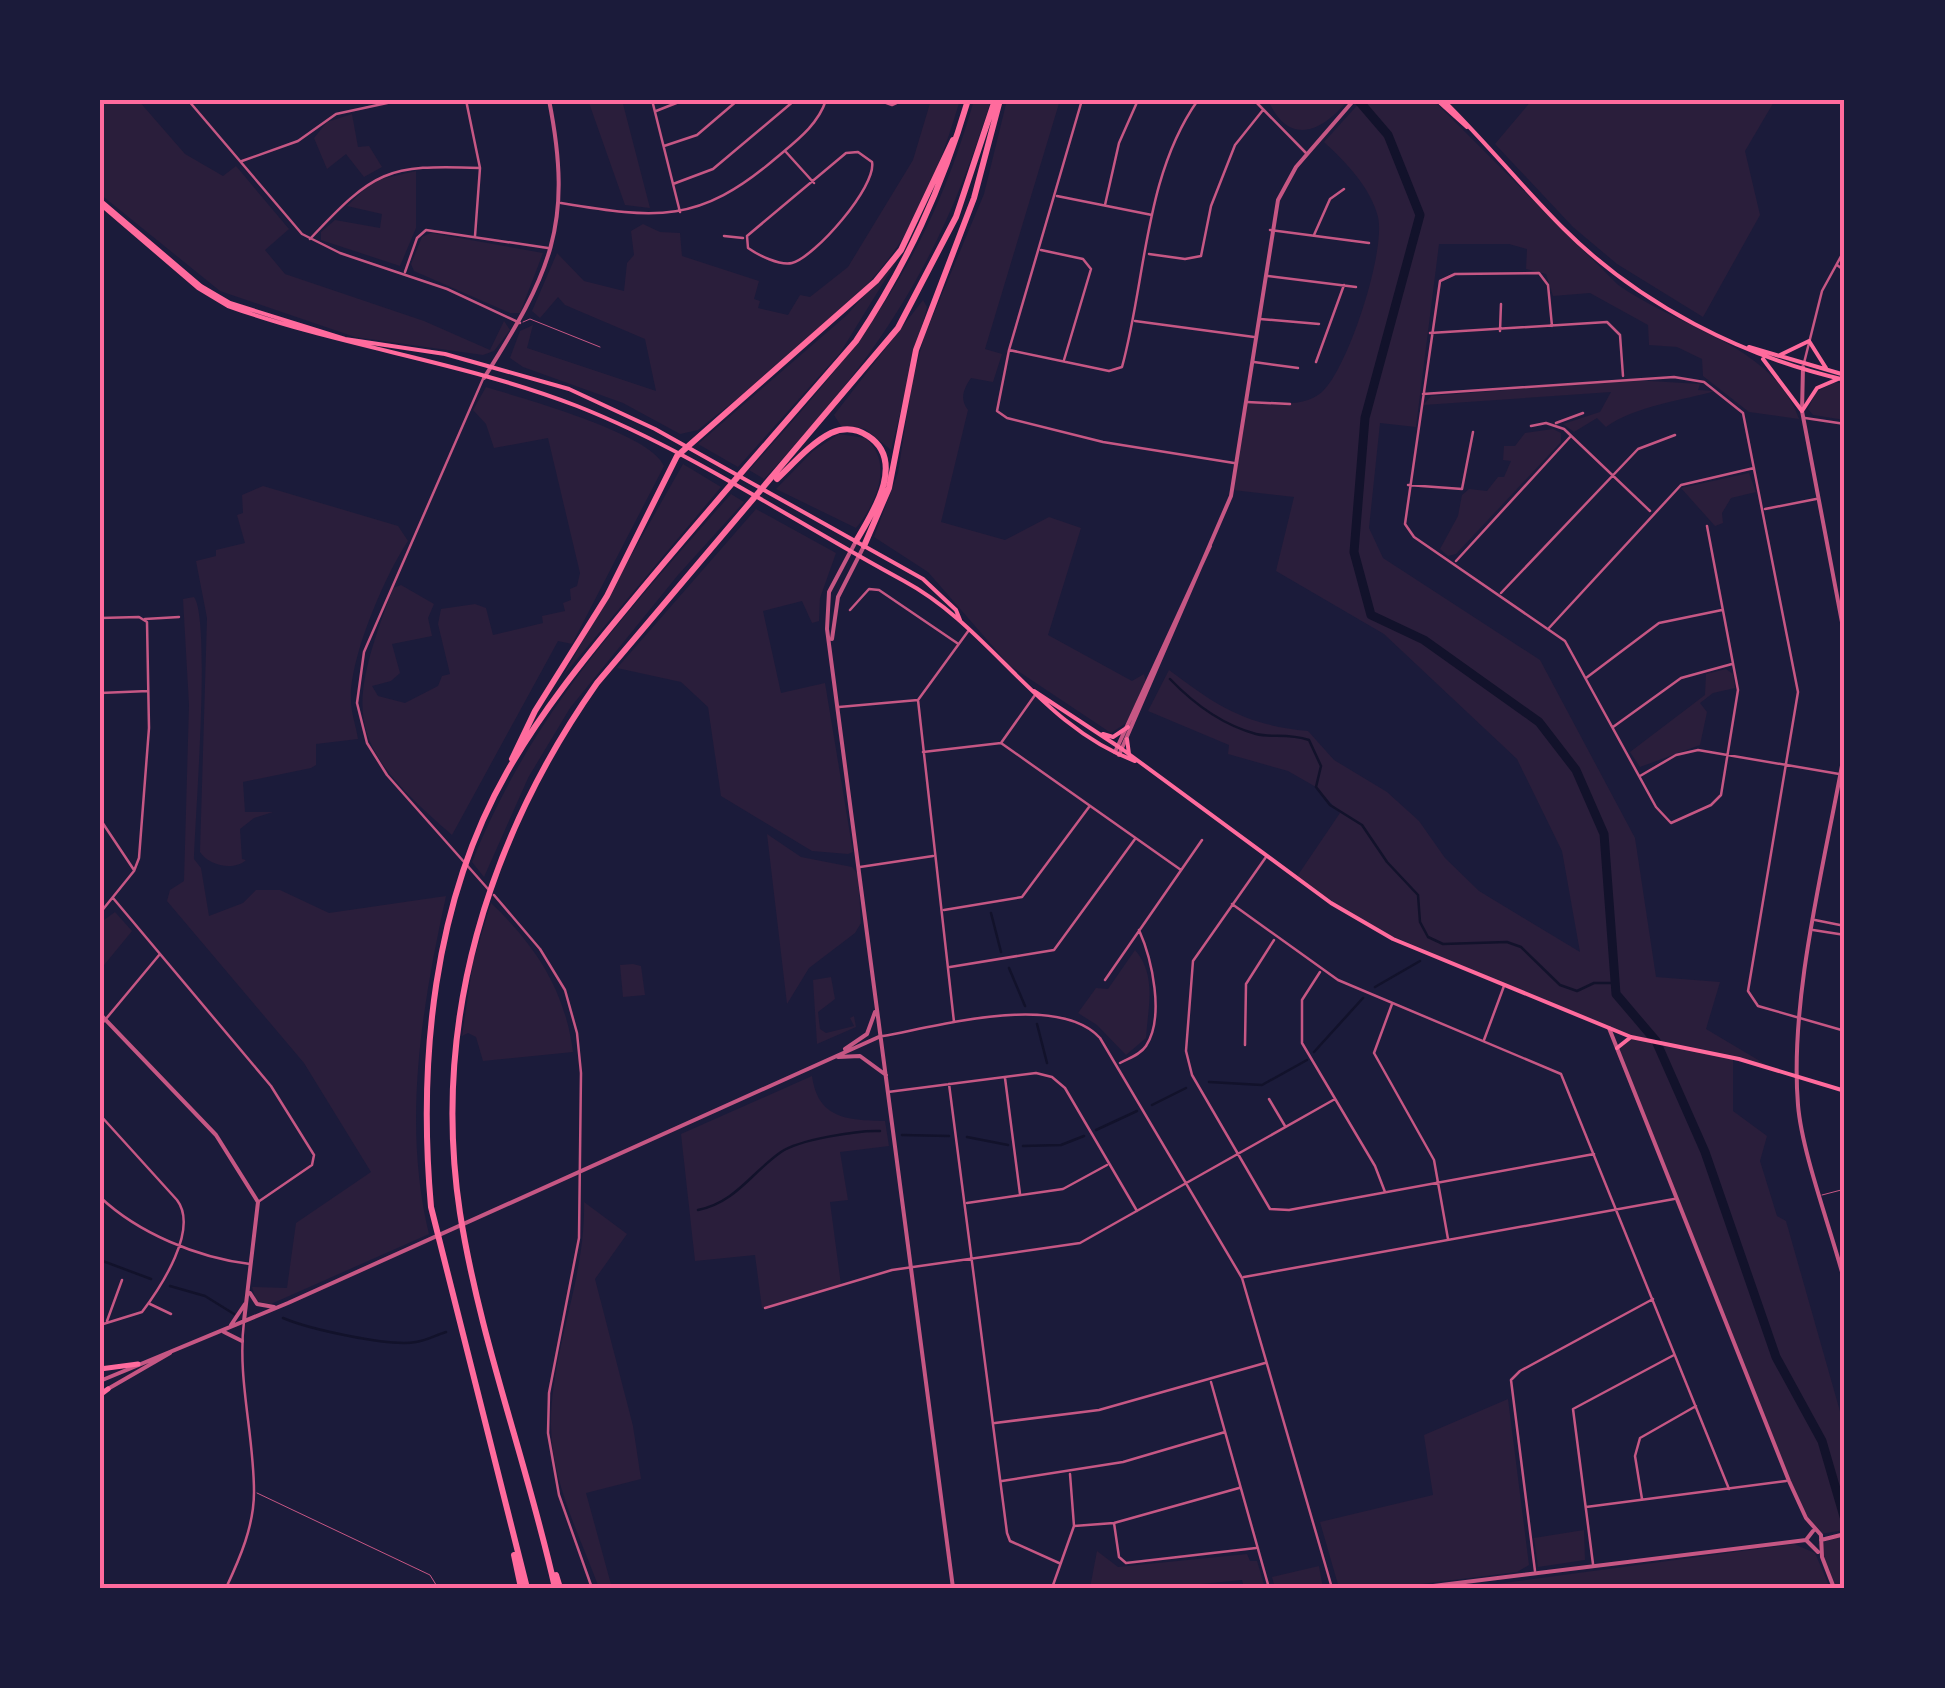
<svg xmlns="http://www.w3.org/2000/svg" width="1945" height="1688" font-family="'Open Sans',sans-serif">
<rect width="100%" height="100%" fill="#1b1b3a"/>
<!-- green -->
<path fill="#2a1e3b" d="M100 100H138L185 154 223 176 236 166 289 229 265 250 285 274 424 321 490 350 504 321 510 330 494 351 483 355 355 337 220 291 100 194Z
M588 100H622L650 208 625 205Z
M931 100H960C946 146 930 194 905 235 855 314 769 372 698 430L680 434 623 403 523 367 510 358 520 331 533 325 527 348 656 391 645 339 565 305 558 297 540 318 532 311 557 253 584 281 624 291 627 263 634 255 631 231 643 224 660 232 680 233 682 256 759 281 754 299 760 301 758 308 788 315 800 295 810 297 848 267 913 160Z
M974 100H991C941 262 879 356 764 479L749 470C860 348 928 262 974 100Z
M1007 100H1060L985 349 1002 354 993 382 971 378C964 388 959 399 968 410L941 522 1005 540 1049 517 1081 528 1048 635 1132 681 1144 674 1146 682 1126 723 1111 733 1009 665 928 572 874 537 898 473 912 382 924 337 984 194Z
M1268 100H1348C1323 131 1289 148 1268 100Z
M1362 100H1433L1617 284C1677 328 1772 343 1799 419L1749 412 1703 376 1702 359 1677 347 1649 345 1648 325 1590 293 1553 296 1546 274 1526 269 1527 249 1509 244H1439L1416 427 1380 423 1369 528 1383 558 1540 660 1635 838 1656 977 1720 982 1706 1029 1775 1070 1733 1058V1111L1767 1136 1760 1161 1777 1216 1786 1221 1845 1429V1530L1820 1534 1806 1518 1617 1054 1618 1045 1629 1037 1371 927 1296 878 1340 813 1316 787 1288 771 1228 754 1229 745 1148 711 1169 670C1218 707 1246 725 1308 731L1334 760 1387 792 1419 821 1445 858 1479 891 1580 952 1562 851 1517 759 1384 634 1276 571 1294 497 1233 490 1247 402C1270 403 1302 409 1322 392 1348 369 1386 251 1378 217 1371 188 1345 161 1324 142Z
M1532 100H1775L1745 151 1760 215 1703 317 1617 264 1573 227 1495 144Z
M352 114 358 147 369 146 382 167 364 177 346 154 327 169 314 138 327 122Z
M416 171V228L400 266 321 240V232L335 220 380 228 382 214 347 206 373 181Z
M431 233 543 253 520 313H510L414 271 411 264 422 237Z
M901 254 840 353 738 467 698 444 847 315Z
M923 300 927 307 891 450 865 429 841 426 834 415Z
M1634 380 1700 384 1698 390 1715 391C1685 400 1634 406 1606 427L1597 418 1574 432 1563 424 1600 412 1611 392 1423 405 1431 396Z
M1833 383H1845V420L1813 415 1808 409 1816 392Z
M486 387C521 398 651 433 664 466L572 644 558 641 452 835C346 743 345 716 393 588L401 585 434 604 428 618 432 636 392 644 400 673 391 681 372 686 378 696 405 703 438 686 442 676 450 674 438 624 441 609 475 604 486 608 493 635 543 623 542 616 565 611 563 603 571 600 570 589 577 586 580 573 548 438 494 448 486 424 473 410Z
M1553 429 1561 433V442L1456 554 1448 556 1440 549 1458 516 1462 495 1469 489 1487 491 1498 477H1504L1511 461 1503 460 1504 446H1515L1525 433Z
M839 434 865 438C894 461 877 503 856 528L776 489 813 451Z
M683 464 721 487 563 676Z
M1749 473 1756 492 1731 498 1722 513 1723 523 1715 526 1681 488Z
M263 486 398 526 408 541C385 575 349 659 351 700 351 713 356 726 358 739L316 744V765L311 768 243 782 245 812H273L254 818 240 829 242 859 246 860C234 871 209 866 200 852L207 618 196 561 216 556V550L245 543 237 515 243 513 242 495Z
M731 494 744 502 678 575 570 708 528 778 484 877 472 862C531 714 627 612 731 494Z
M756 509 836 553 820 598 819 621 812 623 802 601 763 611 781 693 825 683 853 852 848 854 812 851 721 796 708 707 681 682 617 668Z
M194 597C211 620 195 817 194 859L201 868 209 916 243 903 256 890H280L329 913 446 896C422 1006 402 1123 429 1234L271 1304 256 1301 252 1287 287 1288 296 1223 371 1172 304 1063 167 901 170 890 184 881 189 705 183 599Z
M1726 669 1733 674 1735 688 1713 693 1700 703 1707 712 1700 745 1640 767 1630 752 1705 695 1706 674Z
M767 834 801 857 852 867 858 874 861 923 855 933 809 968 787 1004Z
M491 903C536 946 565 990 573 1052L483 1061 476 1037 468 1033 462 1036 473 962Z
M115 912 132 931 100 970V923Z
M1135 950C1157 975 1148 1007 1146 1038L1126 1055 1097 1025 1078 1013 1096 988 1108 989Z
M633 964 641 966 645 995 623 997 620 965Z
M831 977 835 999 818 1012 820 1029 826 1033 854 1026 850 1018 854 1016 856 1027 817 1044 813 980Z
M812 1076C818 1119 847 1120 885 1121L889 1146 840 1152 848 1200 830 1202 841 1285 762 1308 755 1255 695 1261 681 1134Z
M584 1202 627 1234 595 1279 633 1426 641 1479 586 1493 612 1588H599C580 1536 551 1481 551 1425 551 1349 586 1278 584 1202Z
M1508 1399 1529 1565 1517 1572 1390 1588H1339L1320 1522 1433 1495 1424 1435Z
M1584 1530 1585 1560 1538 1567 1534 1538Z
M1845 1534V1588H1835L1818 1544Z
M1794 1544 1815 1553 1830 1588H1467Z
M1097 1551 1118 1567 1247 1554 1250 1561H1257L1265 1588H1244L1242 1580 1161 1588H1090Z
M1319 1566 1323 1588H1275L1272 1577Z"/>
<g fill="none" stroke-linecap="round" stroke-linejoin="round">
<!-- stream -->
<path stroke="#12122b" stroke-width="2.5" d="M1170 679C1193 703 1223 725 1256 734 1272 738 1287 733 1309 740L1321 766 1316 787 1330 805 1362 825 1387 862 1418 895 1420 922 1428 937 1443 944 1507 942 1521 947 1560 985 1577 991 1594 983H1614
M991 913 1001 952
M1009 968 1025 1006
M1375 987 1420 961
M1037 1024 1047 1063
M1314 1052 1363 998
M1209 1082 1262 1085 1307 1060
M1152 1105 1186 1088
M1096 1130 1137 1111
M902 1135 949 1136
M967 1137 1008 1145
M1023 1146 1061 1145 1084 1136
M698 1210C735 1203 752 1172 781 1152 798 1140 858 1130 880 1131
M100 1260 151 1279
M170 1286 205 1296 234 1314
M283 1318C309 1329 389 1347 416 1342 426 1341 436 1335 446 1332"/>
<!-- river -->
<path stroke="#12122b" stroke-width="9" d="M1358 100 1388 135 1420 215 1365 418 1354 552 1371 615 1424 640 1539 722 1576 770 1604 834 1616 994 1656 1041 1705 1152 1776 1357 1822 1441 1845 1520"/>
<!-- service -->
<path stroke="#c65784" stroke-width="1" d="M523 322 530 319 600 347
M1822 1195 1845 1189
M257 1493 430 1575 438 1588"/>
<!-- minor -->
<path stroke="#c65784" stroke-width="2.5" d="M188 100 302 234 340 253 447 289 520 323
M466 100 480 168 475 236
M652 100 680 212
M878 100 892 105 903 100
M1082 100 1009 350 997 411 1007 418 1103 442 1234 463
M1254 100 1306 153
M656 111 684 100
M664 146 697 135 738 100
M786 152 814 183
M858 152 872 162C877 186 815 257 792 263 780 266 758 255 748 248L747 236 846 153Z
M242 161 298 141 336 114 401 100
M673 184 713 169 795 100
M1057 196 1152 215
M561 203C657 219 699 224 776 158 796 141 818 125 826 100
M1105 205 1119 143 1138 100
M1270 230 1369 243
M1314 235 1330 199 1344 189
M724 236 743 238
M310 239C374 171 386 164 480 168
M1041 250 1083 259 1091 269 1064 360
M1149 254 1185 259 1201 256 1211 206 1235 145 1263 110
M1837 265 1845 271
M405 272 417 238 426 230 548 248
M1268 276 1356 287
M1260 319 1319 324
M1135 321 1254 337
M1552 326 1548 285 1539 273 1455 274 1440 281 1405 524 1414 537 1565 641 1656 807 1671 823 1711 805 1721 795 1738 690 1707 526
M1500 331 1501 304
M1430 333 1607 322 1620 335 1623 376
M1009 350 1109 371 1122 367C1146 280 1144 176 1198 100
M1254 362 1298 368
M1316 362 1344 285
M1804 363 1822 291 1845 249
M483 379 364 652 357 703 367 743 387 775 488 889
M1423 394 1674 377 1704 382 1743 413 1798 692 1748 991 1758 1006 1845 1031
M1247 402 1290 404
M1805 418 1845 424
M1556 423 1583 413
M1531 426 1546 423 1564 429 1650 511
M1408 485 1462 489 1473 432
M1765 509 1816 499
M1456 561 1570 437
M1501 593 1638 449 1675 435
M850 610 869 589 879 590 957 643
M100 618 139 617 147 622 149 728 139 858 134 871 100 913
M145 619 179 617
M1549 628 1681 485 1754 468
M1586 678 1659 623 1722 610
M100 693 148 691
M918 700 954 1022
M839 707 918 700 969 630
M1613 727 1681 678 1732 664
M1001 743 1181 870
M923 752 1001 743 1035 695
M1640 776 1676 755 1698 750 1845 775
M100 819 134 870
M1266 857 1193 961 1186 1051 1192 1075 1270 1209 1289 1210 1594 1154
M860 867 933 856
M494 895 540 949 565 990 577 1033 581 1073 579 1238 549 1393 548 1433 559 1495 592 1588
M113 898 271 1086 314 1155 312 1165 258 1202
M1232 904 1338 980 1561 1074 1729 1489
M944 910 1022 897 1089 807
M1815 920 1845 926
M1813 930 1845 935
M950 967 1054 950 1135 839
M1320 972 1302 1000V1043L1375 1166 1385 1192
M1105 980 1202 840
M1392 1004 1374 1053 1434 1160 1448 1239
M100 1026 160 954
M883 1036C939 1026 1058 992 1100 1038L1242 1278 1332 1588
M1484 1040 1504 986
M1245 1045 1246 984 1274 940
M1120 1063C1129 1058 1140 1055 1146 1046 1165 1017 1152 959 1139 930
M1005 1078 1020 1194
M949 1084 1007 1533 1010 1541 1059 1563
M888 1092 1036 1073 1052 1077 1065 1088 1137 1211
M1269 1099 1285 1126
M100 1115 177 1200C199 1229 161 1287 142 1312L100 1325
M100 1197C138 1233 198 1258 250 1264
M967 1203 1063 1189 1107 1165
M1244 1277 1674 1199
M150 1304 171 1314
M765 1308 892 1270 1080 1243 1335 1099
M107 1321 122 1280
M1211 1382 1269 1588
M995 1423 1099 1410 1265 1363
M1002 1481 1123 1462 1225 1432
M1642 1499 1635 1456 1640 1438 1696 1406
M1586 1507 1786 1481
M1114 1523 1119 1557 1126 1563 1256 1548
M1074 1526 1114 1523 1239 1488
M1593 1564 1573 1409 1674 1355
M1535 1571 1511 1380 1520 1371 1653 1299
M226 1588C240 1558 254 1526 254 1492 254 1434 237 1379 244 1321
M1052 1588 1074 1526 1070 1474"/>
<!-- tertiary -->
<path stroke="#c65784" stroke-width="4" d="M1803 367 1802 411 1845 638
M484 378C550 273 574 226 549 100
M855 543 829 592 827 629 953 1588
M832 639 838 597 864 546
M1845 749C1826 858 1789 996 1798 1105 1802 1154 1832 1232 1845 1283
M1115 752 1210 546
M1119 755 1231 496 1278 200 1296 167 1354 100
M100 1014 216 1135 258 1202 244 1321
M1609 1028 1789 1481 1806 1518 1821 1535 1822 1557 1834 1588
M845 1049 867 1034 875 1012
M838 1057 860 1056 886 1075
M250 1293 257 1304 274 1307
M231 1325 245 1304
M224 1332 242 1341
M100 1381 288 1303 881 1036
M106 1390 170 1353
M1813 1531 1806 1540 1818 1552
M1821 1540 1845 1534
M1417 1588 1806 1540"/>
<!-- secondary -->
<path stroke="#ff6b9d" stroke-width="4" d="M1437 100 1467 127
M1443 100C1485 141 1522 187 1564 229 1639 304 1743 357 1845 380
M100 200 201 286 230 303 345 339 445 354 569 389 655 429 923 579 956 610 960 620
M100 204 198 288 228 306C342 347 464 362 577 406 691 451 796 523 904 581 990 627 1040 726 1135 761
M1749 347 1845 375
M1780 355 1809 341 1826 368
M1763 359 1802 411
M1802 411 1817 388 1838 379
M1034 691 1122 749 1331 903 1393 939 1631 1037 1739 1059 1845 1091
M1103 734 1113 737 1128 727
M1127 739 1129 754
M1617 1048 1631 1037"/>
<!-- primary -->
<path stroke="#ff6b9d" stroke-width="5" d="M100 1369 138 1364
M100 1395 108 1389"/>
<!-- motorway -->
<path stroke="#ff6b9d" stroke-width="6" d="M777 479C793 464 811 443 831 433 844 427 856 428 868 436 907 461 872 514 856 541
M864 546 889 488 916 350 974 198 1000 100
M512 759 535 711 607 596 677 456 876 281 901 250 953 140
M514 1555 521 1588
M556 1575 560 1588
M527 1588 431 1207C418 1061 433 902 507 772 541 712 584 659 628 606 702 516 780 429 856 341 907 264 942 188 968 100
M555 1588C527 1462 480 1340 460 1213 431 1023 488 838 597 683L898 328 956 217 995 100"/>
</g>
<!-- border -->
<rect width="1945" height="1688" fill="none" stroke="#1b1b3a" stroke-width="205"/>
<rect x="102" y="102" width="1740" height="1484" fill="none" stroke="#ff6b9d" stroke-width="4"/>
</svg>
